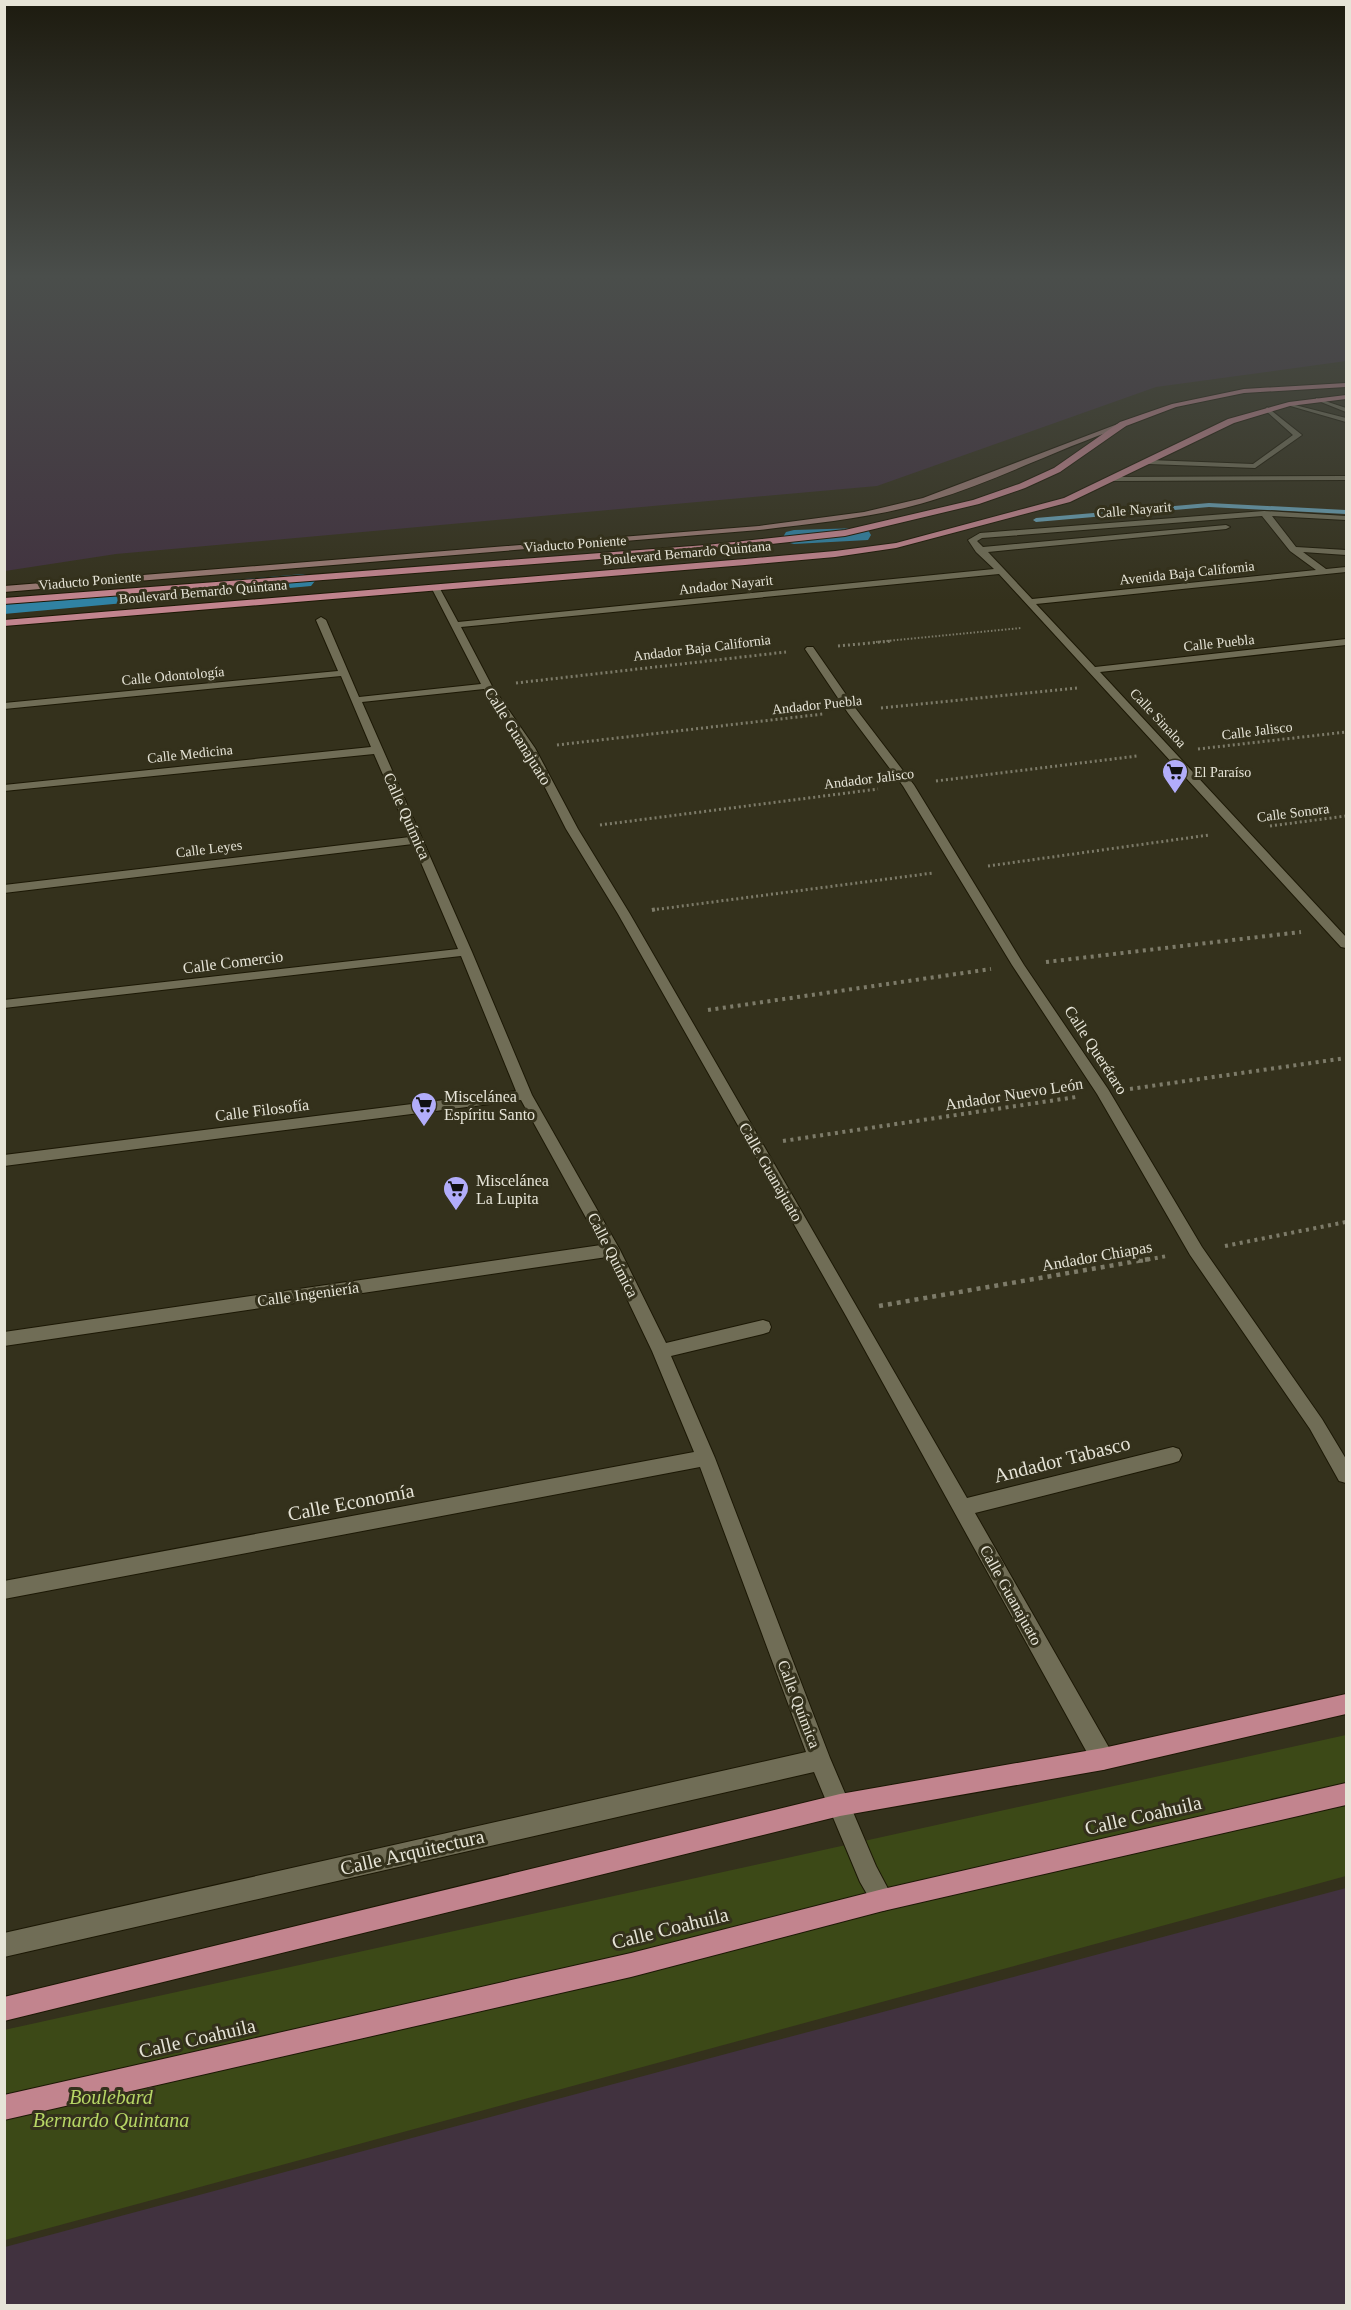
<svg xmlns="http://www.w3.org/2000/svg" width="1351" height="2310" font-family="'Times New Roman',serif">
<rect width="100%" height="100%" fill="#34311c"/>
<!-- industrial -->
<path fill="#41323f" d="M5 277H1346V361L1156 387 877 486 116 554 5 571Z
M1346 1888V2305H5V2247Z"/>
<!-- green -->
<path fill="#3c4917" d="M1346 1735V1876L5 2240 4 2030Z"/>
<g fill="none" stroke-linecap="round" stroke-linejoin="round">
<!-- stream -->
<path fill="#679fb3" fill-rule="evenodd" d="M1209 503 1346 510V514L1209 507 1036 522 1033 520 1036 518Z"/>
<!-- canal -->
<path fill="#3082a3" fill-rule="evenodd" d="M860 528 868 530 871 535 868 540 794 544 786 542 783 537 786 532 794 530Z
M303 574 311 576 315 581 311 586 4 614V600Z"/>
<defs>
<path id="lane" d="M1316 398 1346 408V412L1316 400Z
M1287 403 1346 418V422L1287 405Z
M1267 407 1302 435 1255 468 1149 464 1145 462 1149 460 1253 464 1293 435 1265 410Z
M1346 476V480L1113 481 1109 479 1113 477Z"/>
<path id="street" d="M1264 511 1346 516V520L1272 516 1296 547 1346 550V555L1303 552 1326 569 1346 567V572L1036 604 1095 667 1346 639V645L1100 672 1346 937V948L1341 947 999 574 461 627 492 686 535 748 578 829 630 914 967 1498 1173 1447 1179 1449 1182 1455 1179 1461 1173 1463 975 1513 1111 1751 1114 1759 1111 1767 1103 1770 1095 1767 846 1316 618 914 566 829 525 748 484 689 362 702 472 952 532 1095 620 1250 666 1343 763 1320 769 1322 771 1327 769 1332 763 1334 671 1356 715 1458 830 1758 876 1866 894 1900 891 1908 883 1911 875 1908 860 1882 814 1772 4 1957V1933L806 1752 700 1467 4 1599V1581L694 1452 652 1351 607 1257 4 1346V1332L601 1245 521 1100 4 1166V1155L516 1091 461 956 4 1008V1000L458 949 413 844 4 893V885L410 837 374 754 4 791V785L371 747 341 676 4 709V703L338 671 316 620 321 617 326 620 359 697 481 684 431 587 432 585H438L458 622 994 569 976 552 968 540 980 533ZM1262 516 1290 551 1316 570 1032 599 988 552 1226 529 1230 527 1226 525 983 547 977 541 982 538Z
M807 647H813L856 709 914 785 1024 965 1108 1089 1202 1247 1322 1419 1346 1459V1483L1339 1481 1310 1429 1190 1255 1097 1094 1012 965 903 786 848 713 805 649Z"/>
<path id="secondary" d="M1123 422 1126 426C1059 448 997 481 930 501 875 518 816 523 759 530L4 592V586L759 526 864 512 923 498Z"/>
<path id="primary" d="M1346 383V387L1244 393 1176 407 1126 426 1060 472 1025 488 979 504 845 536 706 551 4 604V598L706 545 845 530 973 500 1019 484 1054 468 1120 422 1172 404 1244 389Z
M1346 395V399L1290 406 1234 423 1070 502 896 548 835 557 745 565 4 626V620L745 559 835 551 896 543 1064 498 1228 419 1289 402Z
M1346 1694V1714L1103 1770 840 1816 4 2021V1997L840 1794 1103 1748Z
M1346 1783V1805L883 1911 631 1977 4 2120V2095L631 1953 883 1889Z"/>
</defs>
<!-- lane casing -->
<use href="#lane" stroke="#1c1805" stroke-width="2"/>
<!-- street casing -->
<use href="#street" stroke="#1c1805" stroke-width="2"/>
<!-- secondary casing -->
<use href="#secondary" stroke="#1c1805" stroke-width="2"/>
<!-- primary casing -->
<use href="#primary" stroke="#1c1805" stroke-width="2"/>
<!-- path-far3 -->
<path stroke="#7d7b69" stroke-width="2" stroke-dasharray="1.5 2" stroke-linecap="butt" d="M876 642 1021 628"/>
<!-- path-far2 -->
<path stroke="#7d7b69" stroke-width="3" stroke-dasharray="2 3" stroke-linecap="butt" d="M838 646 892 641
M516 683 786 652
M881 708 1077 688
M557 745 823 714
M1198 749 1346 732
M936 781 1137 756
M600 825 878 789
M1270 826 1346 816
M988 866 1209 835
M652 910 933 873"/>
<!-- path-far1 -->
<path stroke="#7d7b69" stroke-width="4" stroke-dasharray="3 4.5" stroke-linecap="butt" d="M652 910 657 909
M1046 962 1301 932
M708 1010 991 969
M1130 1089 1346 1058
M783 1141 1076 1097
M1225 1246 1346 1222
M1140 1261 1167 1256"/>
<!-- path -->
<path stroke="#7d7b69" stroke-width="4.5" stroke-dasharray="4 5" stroke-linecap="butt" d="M879 1306 1149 1259"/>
<!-- lane -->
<use href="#lane" fill="#706d56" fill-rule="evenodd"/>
<!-- street -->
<use href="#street" fill="#706d56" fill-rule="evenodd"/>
<!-- secondary -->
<use href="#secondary" fill="#997972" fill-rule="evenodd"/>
<!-- primary -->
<use href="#primary" fill="#c2848e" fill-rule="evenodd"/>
</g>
<!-- sky -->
<linearGradient id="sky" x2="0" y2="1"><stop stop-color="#1d1b0f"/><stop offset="0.46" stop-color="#4a4e4b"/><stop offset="1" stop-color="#4a4e4b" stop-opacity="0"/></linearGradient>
<rect width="1351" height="601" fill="url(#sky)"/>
<!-- icons -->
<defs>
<symbol id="supermarket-pin" viewBox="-11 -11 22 30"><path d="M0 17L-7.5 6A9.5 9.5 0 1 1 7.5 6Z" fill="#b2adfa" stroke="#34311c"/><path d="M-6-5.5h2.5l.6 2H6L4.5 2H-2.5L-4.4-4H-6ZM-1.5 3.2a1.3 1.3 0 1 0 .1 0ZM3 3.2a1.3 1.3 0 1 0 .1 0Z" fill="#111"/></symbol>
</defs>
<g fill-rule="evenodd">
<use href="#supermarket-pin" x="1160" y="757" width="30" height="40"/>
<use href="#supermarket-pin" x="409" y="1090" width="30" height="40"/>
<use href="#supermarket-pin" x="441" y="1174" width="30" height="40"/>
</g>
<g text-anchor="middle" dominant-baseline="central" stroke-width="6" stroke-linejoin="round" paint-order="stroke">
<!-- far-street labels -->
<g font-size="14" fill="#e6e4d7" stroke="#34311c">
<text transform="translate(1134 510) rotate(-5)">Calle Nayarit</text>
<text transform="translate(575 544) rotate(-4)">Viaducto Poniente</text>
<text transform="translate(687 553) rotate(-5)">Boulevard Bernardo Quintana</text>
<text transform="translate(1187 573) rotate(-6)">Avenida Baja California</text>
<text transform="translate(90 581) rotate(-5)">Viaducto Poniente</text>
<text transform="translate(726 585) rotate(-6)">Andador Nayarit</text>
<text transform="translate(203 592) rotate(-5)">Boulevard Bernardo Quintana</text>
<text transform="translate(1219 643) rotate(-6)">Calle Puebla</text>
<text transform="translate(702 648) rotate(-7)">Andador Baja California</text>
<text transform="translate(173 676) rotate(-5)">Calle Odontología</text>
<text transform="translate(817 705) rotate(-6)">Andador Puebla</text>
<text transform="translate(1158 718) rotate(47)">Calle Sinaloa</text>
<text transform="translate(1257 731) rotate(-7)">Calle Jalisco</text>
<text transform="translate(190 754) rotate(-6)">Calle Medicina</text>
<text transform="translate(869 779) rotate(-7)">Andador Jalisco</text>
<text transform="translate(1293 813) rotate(-7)">Calle Sonora</text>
<text transform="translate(209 849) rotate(-7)">Calle Leyes</text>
</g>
<!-- far-poi labels -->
<g font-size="14" fill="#e6e4d7" stroke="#34311c" text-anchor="start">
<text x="1194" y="772">El Paraíso</text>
</g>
<!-- street labels -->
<g font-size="16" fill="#e6e4d7" stroke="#34311c">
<text transform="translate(518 736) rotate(58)">Calle Guanajuato</text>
<text transform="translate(407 816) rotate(66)">Calle Química</text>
<text transform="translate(233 962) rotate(-7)">Calle Comercio</text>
<text transform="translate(1096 1050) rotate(57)">Calle Querétaro</text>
<text transform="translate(1014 1094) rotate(-9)">Andador Nuevo León</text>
<text transform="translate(262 1110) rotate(-7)">Calle Filosofía</text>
<text transform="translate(771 1172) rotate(60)">Calle Guanajuato</text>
<text transform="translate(613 1255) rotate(63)">Calle Química</text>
<text transform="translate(1097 1256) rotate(-10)">Andador Chiapas</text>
<text transform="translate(308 1294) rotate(-8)">Calle Ingeniería</text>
<text transform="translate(1011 1595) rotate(61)">Calle Guanajuato</text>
<text transform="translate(799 1704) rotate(69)">Calle Química</text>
</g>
<!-- poi labels -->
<g font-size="16" fill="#e6e4d7" stroke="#34311c" text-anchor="start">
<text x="444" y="1096">Miscelánea<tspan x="444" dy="18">Espíritu Santo</tspan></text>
<text x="476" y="1180">Miscelánea<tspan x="476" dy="18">La Lupita</tspan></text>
</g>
<!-- near-street labels -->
<g font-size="20" fill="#e6e4d7" stroke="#34311c">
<text transform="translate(1062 1459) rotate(-14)">Andador Tabasco</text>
<text transform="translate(351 1502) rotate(-11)">Calle Economía</text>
<text transform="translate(1143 1815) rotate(-13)">Calle Coahuila</text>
<text transform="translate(412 1852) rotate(-13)">Calle Arquitectura</text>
<text transform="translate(670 1928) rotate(-14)">Calle Coahuila</text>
<text transform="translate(197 2038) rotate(-13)">Calle Coahuila</text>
</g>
<!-- near-park labels -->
<g font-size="20" font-style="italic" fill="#b6d665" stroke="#34311c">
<text x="111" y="2097">Boulebard<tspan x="111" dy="23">Bernardo Quintana</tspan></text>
</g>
</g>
<!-- border -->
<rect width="1351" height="2310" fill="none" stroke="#e6e4d7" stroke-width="12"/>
</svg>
